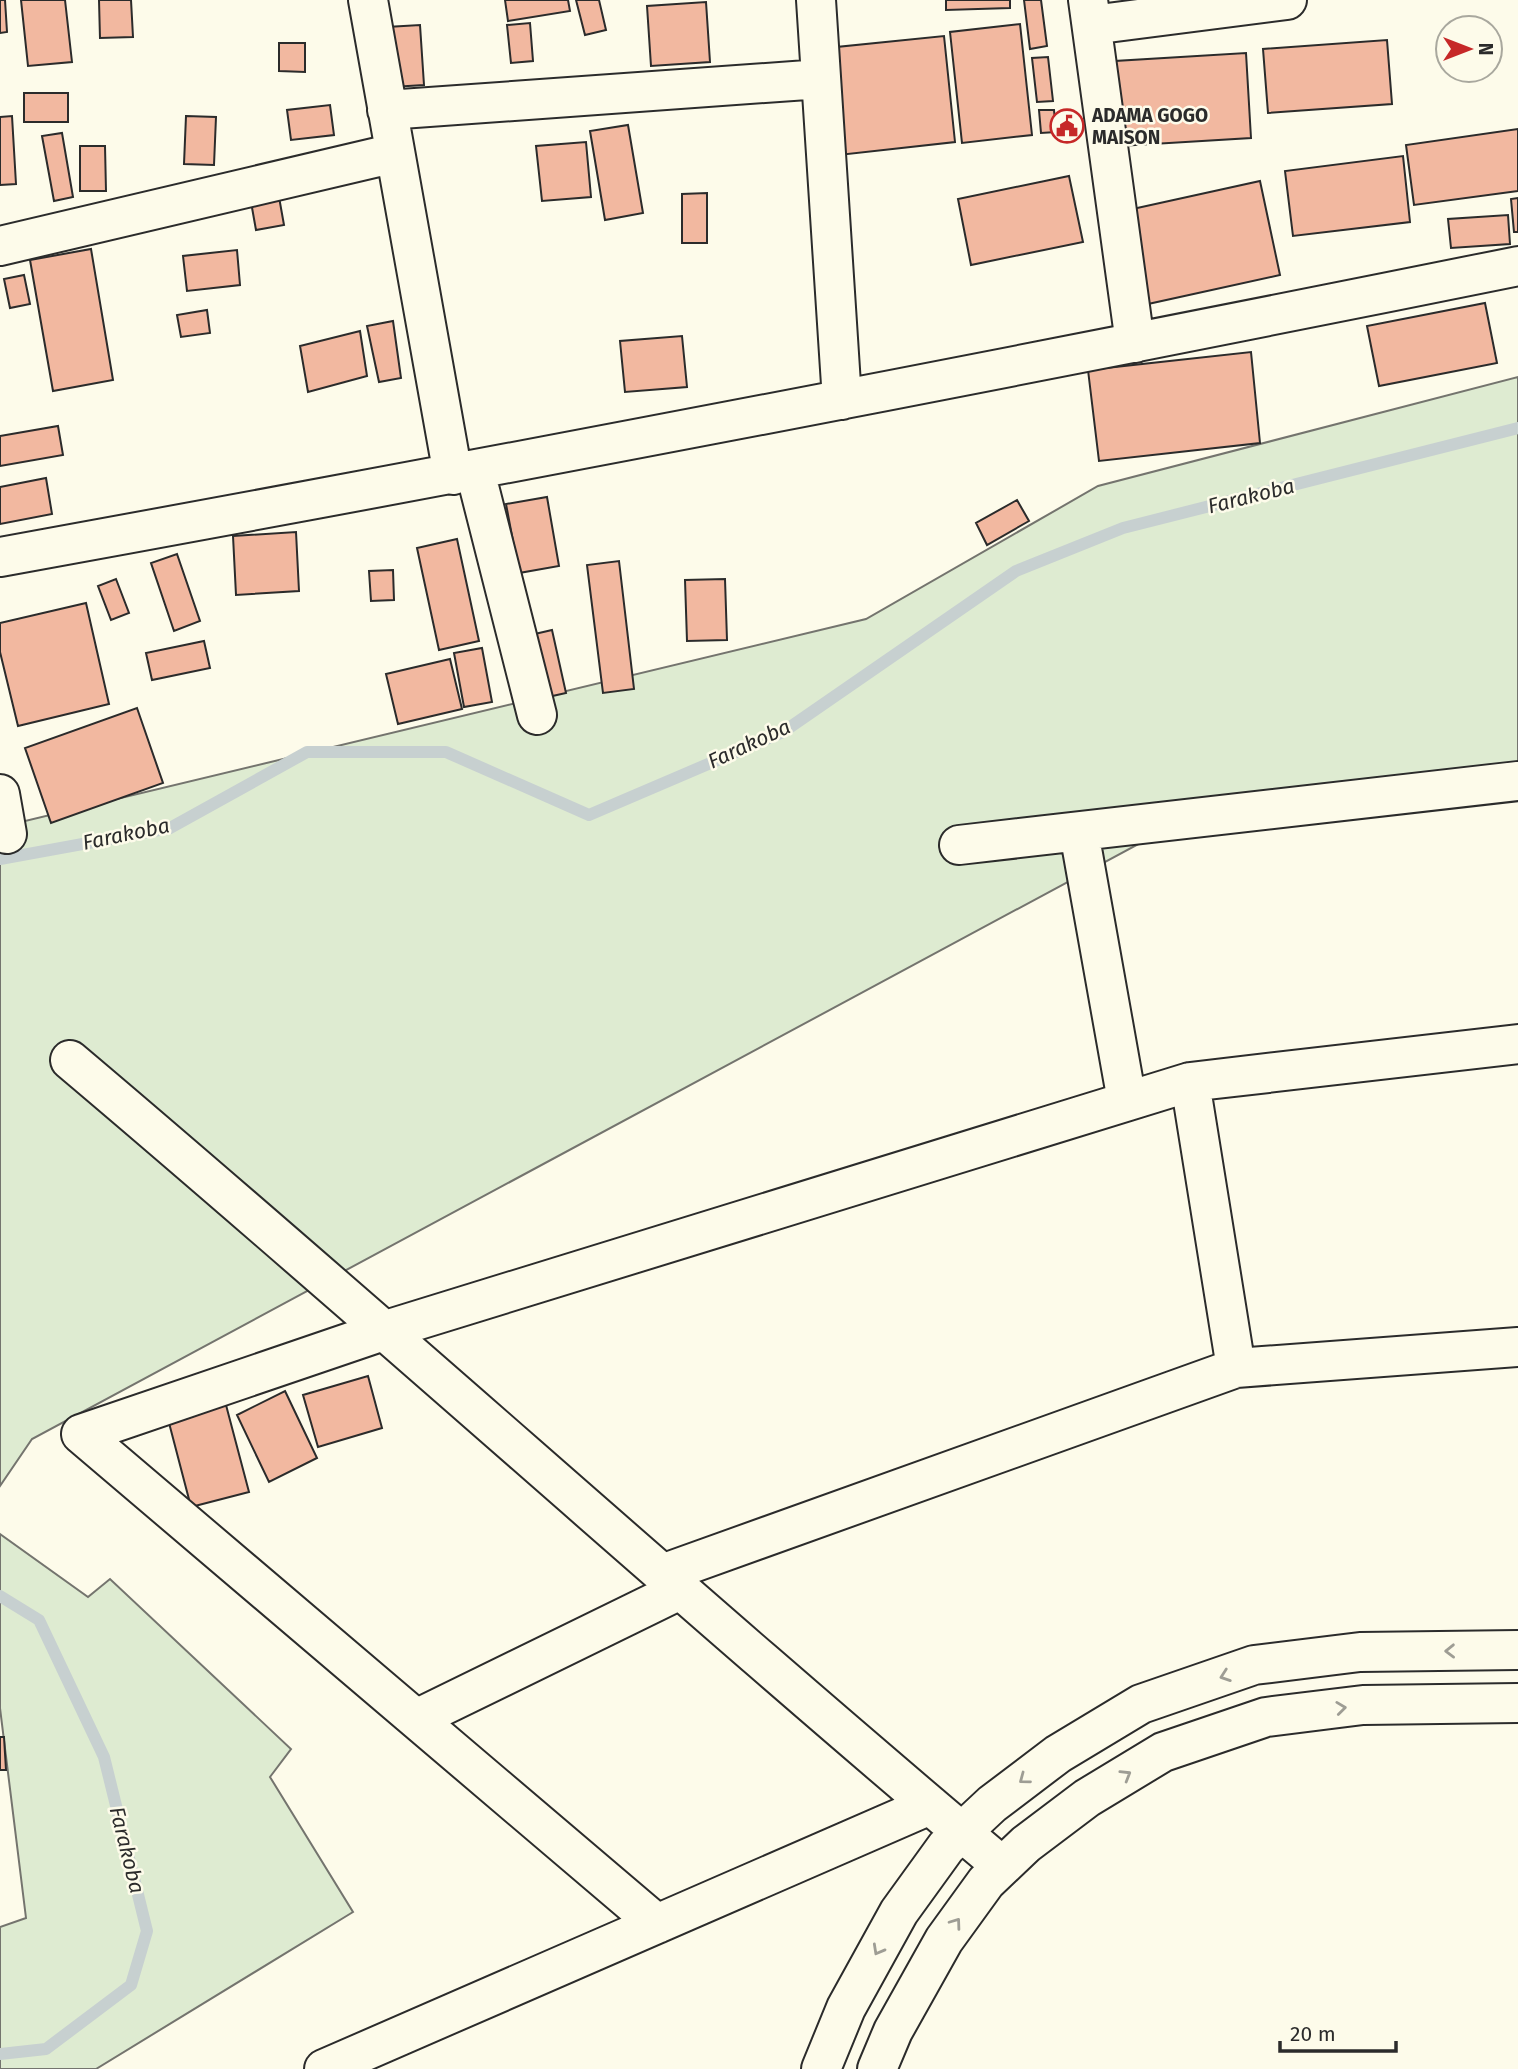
<svg xmlns="http://www.w3.org/2000/svg" width="1518" height="2069" font-family="'Fira Sans',sans-serif">
<rect width="100%" height="100%" fill="#fdfbea"/>
<!-- green -->
<path fill="#deebd1" stroke="#74746e" stroke-width="2" d="M1518 377V780L1196 813 32 1439 0 1486V827L866 619 1098 486Z
M0 1534 88 1597 110 1579 291 1749 270 1777 353 1912 96 2069H0V1927L26 1918 0 1708Z"/>
<g fill="none" stroke-linecap="round" stroke-linejoin="round">
<!-- stream -->
<path stroke="#c7d0d0" stroke-width="12" d="M0 859 170 828 307 752H446L589 815 783 732 1016 571 1123 528 1518 428
M0 1596 39 1620 104 1757 147 1931 131 1985 46 2049 0 2054"/>
</g>
<!-- building -->
<path fill="#f2b8a0" stroke="#2b2b2b" stroke-width="2" d="M0 0H5L7 32 0 33Z
M21 0H65L72 62 28 66Z
M99 0H131L133 37 100 38Z
M505 0H568L570 11 508 21Z
M576 0H599L606 30 585 35Z
M946 0H1010V8L946 10Z
M1024 0H1041L1047 46 1030 49Z
M706 2 710 62 651 66 647 6Z
M530 23 533 61 511 63 507 25Z
M1020 24 1032 135 962 143 950 32Z
M420 25 424 85 392 87 387 27Z
M944 36 955 142 839 155 827 48Z
M1387 40 1392 104 1268 113 1263 49Z
M279 43H305V72L279 71Z
M1246 53 1251 138 1120 146 1115 61Z
M1048 57 1053 101 1037 102 1032 58Z
M24 93H68V122H24Z
M330 105 334 135 291 140 287 110Z
M1039 110H1054L1056 132 1041 133Z
M12 116 16 184 0 185V117Z
M186 116 216 117 214 165 184 164Z
M628 125 643 213 605 220 590 131Z
M1518 129V191L1414 205 1406 145Z
M62 133 73 197 54 201 42 136Z
M586 142 591 197 542 201 536 146Z
M80 146H105L106 191H80Z
M1403 156 1410 222 1293 236 1285 171Z
M1069 176 1083 242 971 265 958 199Z
M1260 181 1280 275 1148 304 1128 210Z
M707 193V243H682V194Z
M279 197 284 225 256 230 251 202Z
M1518 198V232H1514L1511 199Z
M1508 215 1510 244 1451 248 1448 219Z
M91 249 113 380 53 391 30 260Z
M237 250 240 285 187 291 183 256Z
M24 275 30 304 10 308 4 279Z
M1485 303 1497 363 1379 386 1367 326Z
M207 310 210 333 181 337 177 315Z
M393 321 401 378 379 382 367 326Z
M360 331 367 376 308 392 300 346Z
M682 336 687 387 625 392 620 341Z
M1251 352 1260 443 1099 461 1088 370Z
M58 426 63 455 0 466V436Z
M46 478 52 514 0 524V487Z
M547 497 559 566 519 573 506 504Z
M1017 500 1029 521 987 545 976 523Z
M296 532 299 591 236 595 233 536Z
M457 539 479 641 439 650 417 548Z
M177 554 200 621 174 631 151 563Z
M619 561 634 689 603 693 587 565Z
M393 570 394 600 371 601 369 571Z
M116 579 129 613 111 620 98 586Z
M725 579 727 640 687 641 685 580Z
M86 603 109 704 18 726 0 652V623Z
M552 630 566 693 539 699 526 636Z
M204 641 210 668 152 680 146 653Z
M482 648 492 702 464 707 454 653Z
M450 659 462 709 398 724 386 674Z
M137 708 163 783 51 823 25 748Z
M368 1376 382 1428 318 1447 303 1395Z
M285 1391 317 1458 269 1482 237 1415Z
M226 1405 249 1492 191 1507 168 1419Z
M0 1737H4L6 1770H0Z"/>
<g fill="none" stroke-linecap="round" stroke-linejoin="round">
<defs>
<path id="minor" d="M368 0 453 475
M816 0 842 400
M1088 0 1135 343
M1092 25 1287 0
M387 110 821 79
M0 246 395 153
M475 471 537 715
M0 557C507 465 1013 368 1518 266
M0 794 7 834
M1079 832 1127 1101
M959 845 1518 781
M70 1060C384 1325 688 1602 1002 1866
M1190 1082 1236 1368
M81 1434 386 1330 1190 1082 1518 1044
M81 1434 657 1924
M662 1574 1236 1368 1518 1347
M416 1719 680 1590
M324 2069 930 1805
M821 2069 846 2008 899 1912 946 1847 992 1804 1058 1754 1141 1704 1254 1665 1360 1652 1518 1650
M877 2069 893 2031 944 1940 986 1882 1026 1844 1087 1798 1163 1752 1266 1717 1363 1705 1518 1703"/>
</defs>
<!-- minor casing -->
<use href="#minor" stroke="#2b2b2b" stroke-width="42"/>
<!-- minor -->
<use href="#minor" stroke="#fdfbea" stroke-width="38"/>
</g>
<!-- one-way arrows -->
<defs><path id="oneway-chevron" d="M-2-3.5L2.5 0L-2 3.5" fill="none" stroke-width="1.6" stroke-linecap="round" stroke-linejoin="round" transform="scale(1.75)"/></defs>
<g stroke="#9e9d94">
<use href="#oneway-chevron" transform="translate(1450 1651) rotate(179)"/>
<use href="#oneway-chevron" transform="translate(1225 1676) rotate(161)"/>
<use href="#oneway-chevron" transform="translate(1341 1708) rotate(-7)"/>
<use href="#oneway-chevron" transform="translate(1126 1775) rotate(-31)"/>
<use href="#oneway-chevron" transform="translate(1024 1779) rotate(143)"/>
<use href="#oneway-chevron" transform="translate(956 1923) rotate(-54)"/>
<use href="#oneway-chevron" transform="translate(878 1950) rotate(119)"/>
</g>
<!-- icons -->
<defs>
<symbol id="civic-ring" viewBox="-11 -11 22 22"><circle r="9.5" fill="#fdfbea" stroke="#c62828" stroke-width="1.5"/><path d="M-.6-6.5H3V-4.5H.6V-3L4-1V1h2V6H-6V1h2V-1L-.6-3ZM-1.2 2.5V6h2.4V2.5Z" fill="#c62828"/></symbol>
</defs>
<g fill-rule="evenodd">
<use href="#civic-ring" x="1048" y="107" width="38" height="38"/>
</g>
<g text-anchor="middle" dominant-baseline="central" stroke-width="5" stroke-linejoin="round" paint-order="stroke">
<!-- poi labels -->
<g font-size="19" font-weight="bold" fill="#2b2b2b" stroke="#fdfbea" text-anchor="start">
<text x="1092" y="115">ADAMA GOGO<tspan x="1092" dy="22">MAISON</tspan></text>
</g>
<!-- water labels -->
<g font-size="21" font-style="italic" fill="#2b2b2b" stroke="#fdfbea">
<text transform="translate(1251 496) rotate(-14)">Farakoba</text>
<text transform="translate(749 744) rotate(-25)">Farakoba</text>
<text transform="translate(126 834) rotate(-12)">Farakoba</text>
<text transform="translate(127 1850) rotate(76)">Farakoba</text>
</g>
</g>
<!-- north arrow -->
<g transform="translate(1469 49) rotate(90)"><circle r="33" fill="#fdfbea" stroke="#a9a89e" stroke-width="2"/>
<path d="M0-5L12 26L0 18L-12 26Z" fill="#c62828"/>
<text y="-10" font-size="19" font-weight="bold" text-anchor="middle" fill="#2b2b2b">N</text>
</g>
<!-- scale -->
<path d="M1280 2041v10h116v-10" fill="none" stroke="#2b2b2b" stroke-width="3.5"/>
<text x="1290" y="2041" font-size="21" fill="#2b2b2b" stroke="#fdfbea" stroke-width="5" paint-order="stroke">20 m</text>
</svg>
